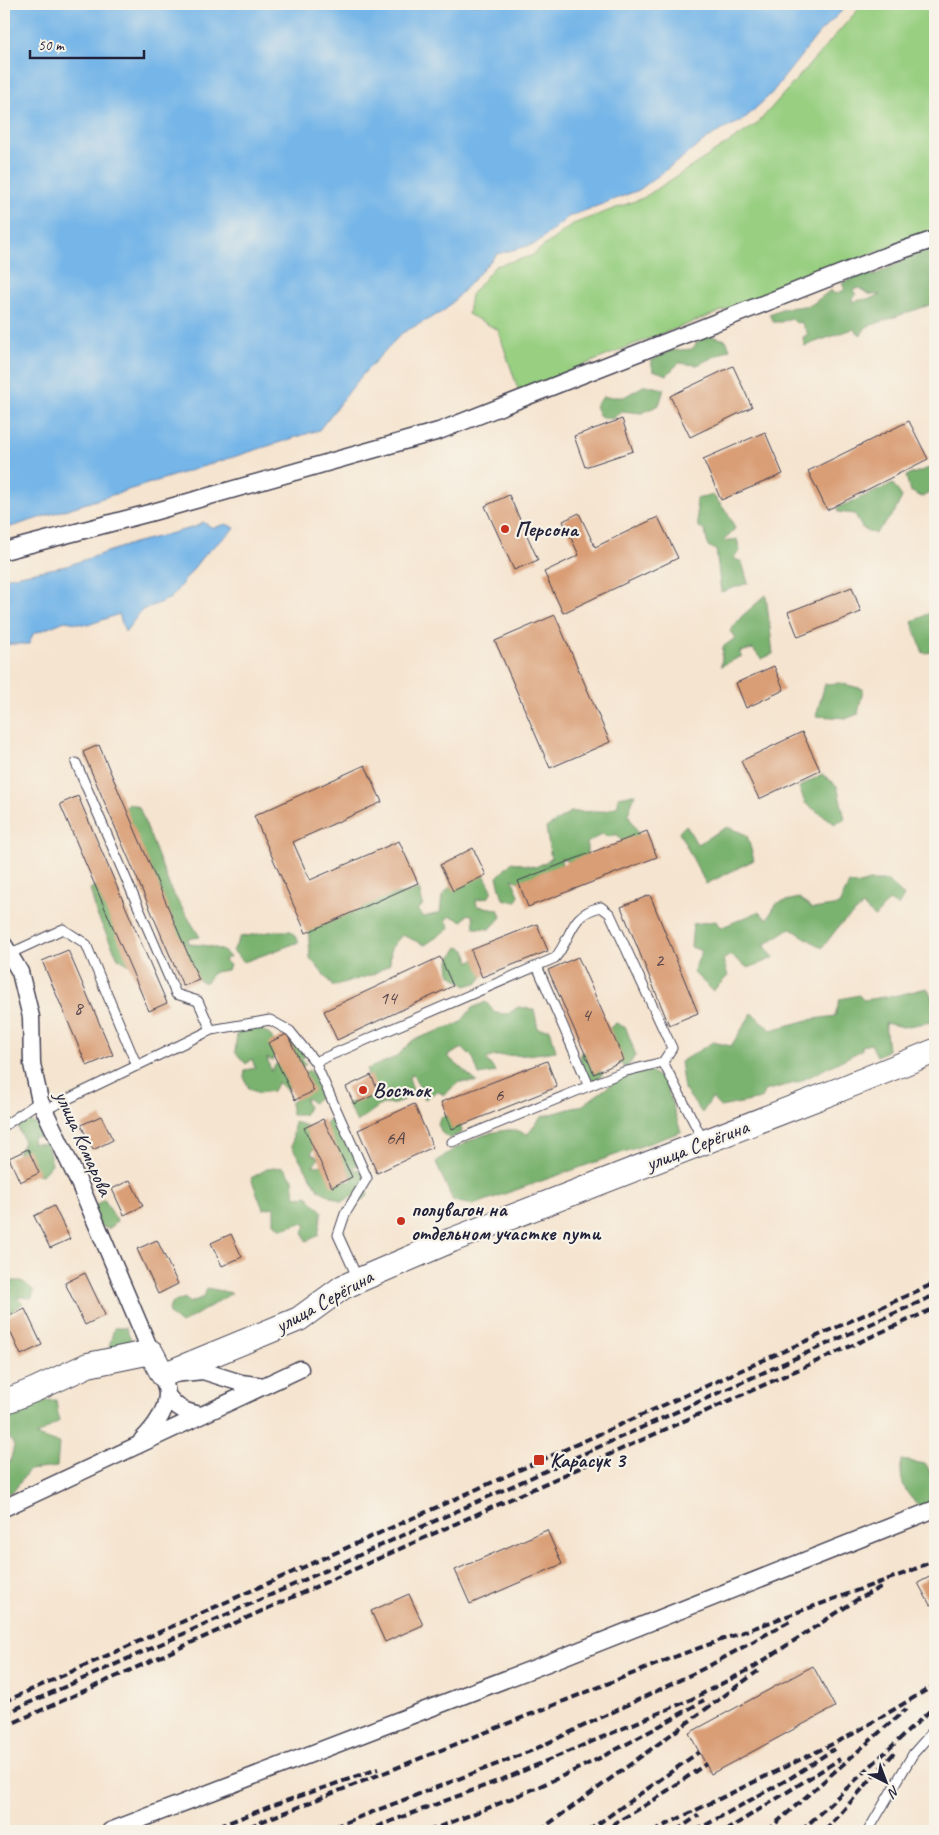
<svg xmlns="http://www.w3.org/2000/svg" width="939" height="1835" font-family="Caveat,sans-serif">
<rect width="100%" height="100%" fill="#f7f3e8"/>
<filter id="ink" filterUnits="userSpaceOnUse"><feTurbulence type="fractalNoise" baseFrequency=".02" numOctaves="2"/><feDisplacementMap in="SourceGraphic" scale="10" xChannelSelector="R" yChannelSelector="G"/><feConvolveMatrix kernelMatrix="1 2 1 2 8 2 1 2 1" color-interpolation-filters="sRGB"/></filter>
<filter id="wash" filterUnits="userSpaceOnUse"><feTurbulence type="fractalNoise" baseFrequency=".0096" numOctaves="4" result="noise"/><feDisplacementMap in="SourceGraphic" scale="20" xChannelSelector="R" yChannelSelector="G"/><feGaussianBlur stdDeviation="1.12" result="paint"/><feColorMatrix in="noise" values="0 0 0 0 0 0 0 0 0 0 0 0 0 0 0 0 0 1.4 0 .05"/><feComposite in="paint" operator="in"/></filter>
<g filter="url(#wash)">
<rect width="100%" height="100%" fill="#f5e4cf"/>
<!-- green -->
<path fill="#98cf81" stroke="#5d785e" d="M863 4H935V230L630 346 519 392 498 330 468 314 471 295 495 266 531 256 573 224 643 198 757 124Z"/>
<!-- forest -->
<path fill="#7ab26f" stroke="#4e6a55" fill-rule="evenodd" d="M935 247V303L866 327 861 335 853 329 804 346 803 337 808 334 801 322 796 323 791 318 781 322H773L769 314 781 309 811 305 831 290 834 294 845 290 842 283 868 272 873 276 915 254ZM859 288 868 294 880 295C871 300 863 298 853 302L852 299 856 295 853 290Z
M704 334 726 340 730 349 697 365 679 363 667 375 653 370 651 361 670 351 692 349Z
M645 385 664 389 659 405 642 413 621 411 613 419 600 417 595 406 603 397H624Z
M932 467 935 474V490L922 497 910 491 906 476Z
M893 484 902 497 894 513 875 534 862 528 855 514 838 512 837 508Z
M713 495 728 514 735 528 729 536 724 539 726 541 737 539 740 551 733 558 742 562 748 583 721 592 716 550 708 546 705 531 698 526 696 499Z
M766 595 773 654 761 659 753 649 739 652 742 656 721 666 723 647 735 638 730 631 742 616Z
M935 610V652L923 653 912 622Z
M840 683 863 689 858 714 848 718 816 716 825 684Z
M822 774 837 786 845 819 835 824 805 803 799 787Z
M635 794 628 814 642 840 624 845 617 834 610 837 602 834 587 843V861L577 865 561 858 563 874 537 890 512 879 519 895 516 902 503 899 497 877 512 862 536 867 551 859 546 828 571 812 605 811 618 806V797Z
M129 803 139 807 171 890 200 937 188 939 189 944C203 945 221 946 230 957L223 960 230 965 228 970 214 972 205 983 194 978 121 814Z
M686 825 697 844 727 827 747 835 754 860 706 884 679 832Z
M480 867 492 890 489 897 476 900 477 906 498 909 501 917 490 929 474 928 473 916 468 914 463 921 450 916 446 920 450 928 425 945 402 935 391 948 390 964 372 975 333 986 310 958 308 924 384 894H404L419 889 423 905 417 910 424 917 440 913 442 896 455 882Z
M869 881H888L904 896 898 906 889 901 875 917 863 906 840 925 822 948 790 928 764 945 774 958 748 968 730 955 723 960 728 976 713 991 693 972 702 951 691 947 693 924 716 921 720 928 758 912 767 919 777 903 799 898 813 909 839 905 849 883 856 885Z
M99 883 133 967 118 958 97 915 90 889Z
M275 931H291L299 942 244 962 233 951 240 937Z
M458 947 466 950 469 961 479 959 484 973 479 982 466 986 450 974 449 961Z
M927 988C936 1003 936 1005 931 1022L903 1027 885 1023 888 1050 877 1056 871 1044 862 1046V1050L799 1082 764 1091 761 1099 720 1107 712 1098 702 1113 684 1089 680 1062 713 1042 731 1046 752 1013 771 1030 808 1020 835 1016 840 999 859 995 863 1000 898 995Z
M486 1002 495 1013 508 1014 518 1007 534 1009 538 1029H550L556 1051 527 1055 494 1056 486 1059 496 1072 479 1075 473 1058 463 1048 447 1056 477 1082H459L444 1095 437 1091 425 1099 413 1074 409 1077 414 1094 395 1104H382L357 1122 347 1104C367 1095 368 1090 367 1069L396 1057 413 1040 460 1023 472 1008Z
M616 1023 626 1028 636 1056 626 1068 614 1059 604 1033Z
M254 1026C275 1036 276 1038 273 1061L267 1058 271 1071 275 1065 282 1062V1057L294 1037 307 1054 302 1058 306 1064 298 1070 302 1074 309 1070 316 1076 320 1098 313 1103 307 1098 305 1100 308 1107 304 1115H292L290 1103 304 1093 291 1081 287 1091 278 1082 273 1091 259 1093 249 1089 244 1077 245 1070 255 1068 252 1059 246 1064 235 1052 237 1033Z
M581 1052 596 1058 602 1075 595 1081C583 1074 578 1065 581 1052Z
M650 1071 665 1081 681 1132 473 1205 453 1201 436 1162C456 1146 482 1132 508 1130 514 1129 522 1132 528 1134L541 1117 583 1105 620 1078Z
M451 1115 459 1118 462 1132 450 1139 442 1133 438 1124 441 1117Z
M337 1119 345 1140 361 1161 353 1169 364 1171 368 1196 355 1205 354 1195 342 1202 319 1190 292 1147 294 1122 317 1129V1143L311 1153 319 1158 313 1166 327 1165 332 1177 350 1182 353 1178 348 1168 335 1167 324 1135 327 1122Z
M26 1120 42 1127V1138L33 1136 32 1143 47 1144 52 1164 42 1175 28 1172 18 1153 24 1142 18 1127Z
M283 1167 293 1179 295 1197 307 1196 322 1211 318 1236 306 1241 303 1232 306 1225 301 1223 282 1229 274 1223V1207L263 1209 251 1178 267 1169Z
M104 1199 117 1221 109 1229 91 1222 89 1210Z
M12 1281H22L34 1291 32 1298 17 1297 23 1303 10 1313 4 1312V1295L8 1292Z
M207 1288 232 1293 181 1324 168 1313 171 1303 185 1298 189 1303 204 1297Z
M114 1328H126L131 1339 126 1353 109 1347Z
M56 1400 59 1421 36 1436 59 1443 57 1467 29 1470 13 1492 4 1493V1466L10 1462 14 1446 4 1428 15 1408 23 1406 29 1414 35 1401Z
M901 1460 926 1464 934 1480V1502L922 1508C904 1493 900 1484 901 1460Z"/>
<!-- water -->
<path fill="#75b5e8" stroke="#4c6c92" d="M4 4H849L818 34 771 94 743 120 714 134 639 190 568 217 535 244 497 254 444 311 402 333 363 374 319 430 4 529Z
M203 522 213 528 226 524 235 528 203 556 171 598 142 610 125 632 119 614 88 625 65 621 33 634 29 644H10L4 647V578L66 566 134 543 195 527Z"/>
<g id="blocks">
<!-- building -->
<path fill="#d99e76" d="M733 366 752 407 690 437 670 396Z
M622 419 633 451 585 467 574 436Z
M909 421 928 459 827 510 808 471Z
M765 432 783 474 721 500 703 459Z
M509 495 538 560 514 570 485 506Z
M579 513 595 547 658 517 678 558 563 613 544 572 579 555 563 521Z
M852 587 861 612 798 637 788 612Z
M555 615 610 742 550 768 495 641Z
M774 666 784 690 746 708 736 683Z
M802 732 820 770 759 799 741 761Z
M99 745 199 980 183 986 83 752Z
M365 765 382 802 293 842 310 880 399 841 418 883 306 933 254 816Z
M78 796 167 1003 149 1011 60 804Z
M647 831 657 857 528 907 518 881Z
M473 848 486 875 453 891 440 865Z
M650 895 698 1013 669 1025 621 907Z
M537 924 548 951 482 977 471 950Z
M68 950 113 1055 87 1066 42 961Z
M440 957 453 986 337 1040 324 1011Z
M578 957 624 1060 594 1074 548 970Z
M287 1034 314 1091 295 1100 268 1043Z
M547 1061 557 1087 452 1129 441 1102Z
M371 1075 379 1093 354 1104 346 1087Z
M414 1104 433 1147 377 1173 358 1130Z
M101 1116 113 1140 93 1150 81 1125Z
M323 1119 352 1177 332 1187 304 1128Z
M28 1149 39 1173 20 1182 9 1158Z
M130 1180 143 1206 124 1215 112 1189Z
M54 1206 70 1239 50 1248 34 1216Z
M231 1234 242 1257 222 1266 211 1243Z
M157 1240 178 1284 158 1294 137 1249Z
M85 1273 105 1315 85 1325 65 1283Z
M25 1309 42 1345 21 1355 4 1318Z
M547 1530 562 1564 470 1604 455 1570Z
M935 1574V1603L930 1605 918 1583Z
M409 1594 423 1625 385 1642 371 1611Z
M813 1666 835 1707 711 1774 689 1733Z"/>
</g>
</g>
<g filter="url(#ink)">
<use href="#blocks" fill-opacity="0" stroke="#423f51" stroke-width="1"/>
<g fill="none" stroke-linecap="round" stroke-linejoin="round">
<defs>
<path id="lane" d="M76 763 176 994 198 1001 211 1030
M9 954 63 929 86 944 137 1066
M537 966 589 1086
M45 1110 211 1030 270 1020 290 1031 315 1062
M4 1126 40 1101
M452 1142 623 1072 663 1062
M358 1279 338 1235 345 1214 367 1178 315 1062 555 958C573 936 569 914 601 907L610 914 672 1048 663 1062 704 1142
M868 1831 913 1754 935 1729"/>
<path id="street" d="M4 551 153 512 439 431 885 256 935 239
M4 945 20 972 31 1017 32 1064 40 1101 80 1185 151 1352
M167 1395C177 1409 185 1412 201 1415
M142 1440C154 1428 166 1413 167 1395 167 1389 164 1382 163 1375L203 1371 241 1383 264 1386
M4 1508 300 1369
M110 1831 535 1668 935 1509"/>
<path id="secondary" d="M4 1402 34 1390 88 1365 151 1352 163 1375 299 1319 343 1287 452 1240 841 1089 935 1051"/>
</defs>
<!-- lane casing -->
<use href="#lane" stroke="#423f51" stroke-width="11"/>
<!-- street casing -->
<use href="#street" stroke="#423f51" stroke-width="19"/>
<!-- secondary casing -->
<use href="#secondary" stroke="#423f51" stroke-width="26"/>
<!-- lane -->
<use href="#lane" stroke="#fff" stroke-width="9"/>
<!-- street -->
<use href="#street" stroke="#fff" stroke-width="16"/>
<!-- secondary -->
<use href="#secondary" stroke="#fff" stroke-width="24"/>
<!-- rail -->
<path stroke="#22223b" stroke-width="4" stroke-dasharray="8 4" stroke-linecap="butt" d="M4 1702 935 1283
M4 1714 322 1572 935 1295
M4 1727 935 1308
M207 1831 274 1805 378 1769
M238 1831 677 1656 908 1572 935 1560
M323 1831 531 1751 707 1667 792 1620
M365 1831 511 1776 692 1699 752 1668 858 1599 881 1587
M428 1831C460 1819 492 1807 524 1793 586 1767 646 1735 704 1700
M539 1831 758 1671
M588 1831 699 1752
M602 1831 654 1800 706 1764
M653 1831 851 1735 935 1685
M676 1831 699 1815
M695 1831 792 1777 834 1749
M725 1831 840 1759
M767 1831 906 1709
M801 1831 935 1706
M825 1831 894 1753"/>
</g>
</g>
<!-- markers -->
<g fill="#c8321e" stroke="#f7f3e8" stroke-width="2">
<circle cx="505" cy="529" r="5"/>
<circle cx="363" cy="1090" r="5"/>
<circle cx="401" cy="1221" r="5"/>
<rect x="533" y="1454" width="12" height="12" rx="2.5"/>
</g>
<g text-anchor="middle" dominant-baseline="central" stroke-width="4.5" stroke-linejoin="round" paint-order="stroke">
<!-- number labels -->
<g font-size="19" fill="#50414a">
<text x="659" y="960">2</text>
<text x="388" y="998">14</text>
<text x="78" y="1008">8</text>
<text x="586" y="1015">4</text>
<text x="499" y="1095">6</text>
<text x="395" y="1138">6А</text>
</g>
<!-- poi labels -->
<g font-size="21" font-weight="bold" fill="#22223b" stroke="#f7f3e8" text-anchor="start">
<text x="515" y="529">Персона</text>
<text x="373" y="1090">Восток</text>
<text x="411" y="1209">полувагон на<tspan x="411" dy="24">отдельном участке пути</tspan></text>
<text x="550" y="1460">Карасук 3</text>
</g>
<!-- street labels -->
<g font-size="21" fill="#22223b" stroke="#f7f3e8">
<text transform="translate(84 1143) rotate(66)">улица Комарова</text>
<text transform="translate(697 1145) rotate(-21)">улица Серёгина</text>
<text transform="translate(324 1301) rotate(-29)">улица Серёгина</text>
</g>
</g>
<!-- margin -->
<rect width="939" height="1835" fill="none" stroke="#f7f3e8" stroke-width="20"/>
<!-- north arrow -->
<g transform="translate(886 1782) rotate(138)" stroke="#f7f3e8" stroke-width="4" paint-order="stroke">
<path d="M0-4L9 19L0 12L-9 19Z" fill="#22223b"/>
<text y="-8" font-size="14" font-weight="bold" text-anchor="middle" fill="#22223b">N</text>
</g>
<!-- scale -->
<path d="M30 50v8h114v-8" fill="none" stroke="#22223b" stroke-width="2.5"/>
<text x="38" y="50" font-size="15" fill="#22223b" stroke="#f7f3e8" stroke-width="4" paint-order="stroke">50 m</text>
</svg>
